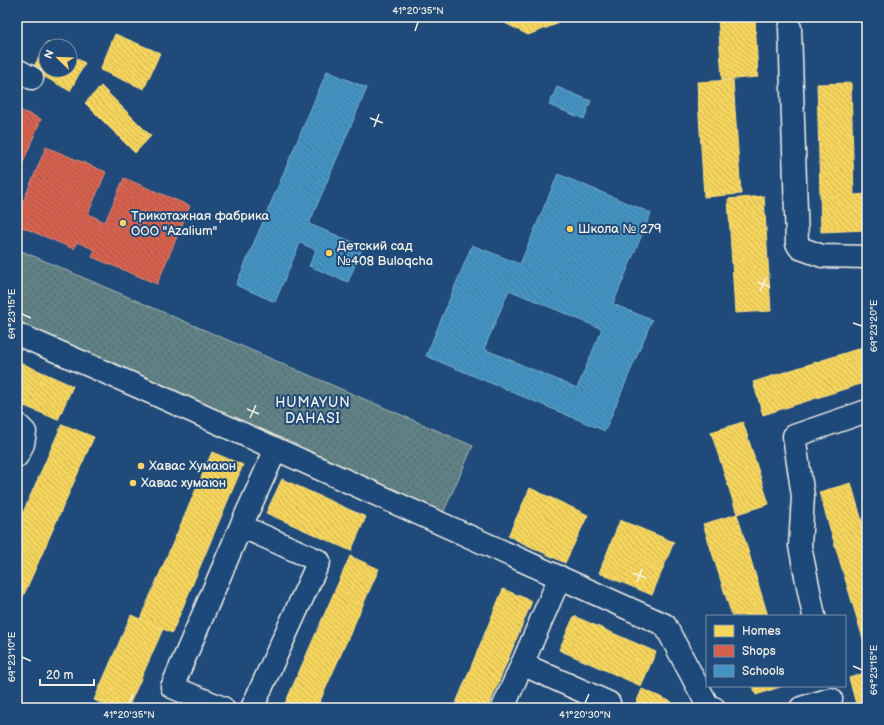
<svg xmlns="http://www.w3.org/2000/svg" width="884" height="725" font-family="'Balsamiq Sans',sans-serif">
<defs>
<pattern id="park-dots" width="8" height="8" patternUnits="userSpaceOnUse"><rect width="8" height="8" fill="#5f8084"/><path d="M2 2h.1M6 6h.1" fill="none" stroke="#556768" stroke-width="1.8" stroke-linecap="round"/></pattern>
<pattern id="homes-back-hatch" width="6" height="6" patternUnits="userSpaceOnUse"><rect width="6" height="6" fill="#f6d55c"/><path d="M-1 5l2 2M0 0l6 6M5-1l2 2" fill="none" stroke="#cbb256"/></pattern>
<pattern id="shops-back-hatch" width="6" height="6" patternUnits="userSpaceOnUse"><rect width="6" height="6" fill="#d6604d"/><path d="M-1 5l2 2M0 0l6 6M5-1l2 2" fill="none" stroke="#a5584b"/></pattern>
<pattern id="schools-back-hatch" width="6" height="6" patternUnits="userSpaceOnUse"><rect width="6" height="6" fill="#4393c3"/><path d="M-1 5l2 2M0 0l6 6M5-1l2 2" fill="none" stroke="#457997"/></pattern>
</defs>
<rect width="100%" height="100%" fill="#1f4a7a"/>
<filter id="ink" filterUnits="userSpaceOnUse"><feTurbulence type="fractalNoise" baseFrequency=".025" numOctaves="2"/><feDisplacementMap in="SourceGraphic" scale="8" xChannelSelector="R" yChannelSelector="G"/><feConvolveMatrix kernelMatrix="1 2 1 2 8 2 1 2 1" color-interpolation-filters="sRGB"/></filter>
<g filter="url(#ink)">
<!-- park -->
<path fill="url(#park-dots)" stroke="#aab8b6" d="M17 249 473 446 439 522 17 334Z"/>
<!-- homes -->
<path fill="url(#homes-back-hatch)" stroke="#f5dd86" d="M503 17H555L557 24 528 35 501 21Z
M718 17H755L758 77 722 80Z
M115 34 160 53 144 89 100 70Z
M47 42 54 46H46V70H70V55L85 63 70 91 32 70Z
M733 80 741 194 704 197 697 82Z
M851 83 854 195 867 194V230L821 232 817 84Z
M101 86 151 136 135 153 85 103Z
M764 196 771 311 735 313 728 199Z
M867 346V382L763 415 753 382Z
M17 361 73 386 58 420 17 403Z
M743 422 769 504 737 514 711 432Z
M62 424 94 437 22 599 17 597V526Z
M212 452 243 465 172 633 140 619Z
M282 479 366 517 351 551 266 513Z
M851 483 867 538V652L819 492Z
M530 488 588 515 565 563 508 536Z
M737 514 768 616H732L703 524Z
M620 520 674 542 652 595 599 573Z
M350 556 379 569 317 708H283Z
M503 589 532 601 488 708H454Z
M131 615 163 629 128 708H112L94 700Z
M574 616 656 652 641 686 559 650Z
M867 672V708H857L849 678Z
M753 686H783L756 695Z
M642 689 672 702 669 708H634Z"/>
<!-- shops -->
<path fill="url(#shops-back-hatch)" stroke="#df8c7c" d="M17 109 41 119 17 177Z
M46 147 106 172 88 214 105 222 124 178 190 206 157 284 92 257 95 250 77 242 74 249 17 225V216Z"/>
<!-- schools -->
<path fill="url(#schools-back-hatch)" stroke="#78afce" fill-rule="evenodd" d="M327 71 367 88 309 224 363 246 348 282 309 266 316 250 300 243 275 302 236 285Z
M557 87 591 101 584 119 549 105Z
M558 174 651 213 613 304 652 320 605 431 426 356 472 245 520 264ZM509 290 602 329 577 388 484 349Z"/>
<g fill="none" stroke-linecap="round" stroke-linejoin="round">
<defs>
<path id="minor" d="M790 28 797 243 800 248 822 256 867 257
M17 70 32 78
M17 334 139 387 665 625 708 706 714 708
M17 424 25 432 23 444 17 456
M241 526 319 561 252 708
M814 616 800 546 803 496 794 436 867 411
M522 664 609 703 607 708
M223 708 172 687 241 526 276 449
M503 708 560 577
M801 708 831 699"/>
</defs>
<!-- minor casing -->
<use href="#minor" stroke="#f4f1e8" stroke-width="25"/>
<!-- minor -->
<use href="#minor" stroke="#1f4a7a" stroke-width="22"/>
</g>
</g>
<!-- ticks -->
<path fill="none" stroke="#f4f1e8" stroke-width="1.5" d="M415 31 418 22M370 118 383 123M374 127 379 114M757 282 770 287M760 291 766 278M22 314 31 318M853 323 862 326M247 409 259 414M250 418 256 405M633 573 646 578M637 582 642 569M22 657 31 661M853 666 862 670M129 703 133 694M585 703 589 694"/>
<!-- markers -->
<g fill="#ffd166" stroke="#1f4a7a" stroke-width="1.5">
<circle cx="123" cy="223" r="4"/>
<circle cx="570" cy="229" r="4"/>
<circle cx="329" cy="253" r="4"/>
<circle cx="141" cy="466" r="4"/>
<circle cx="133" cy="483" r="4"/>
</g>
<g text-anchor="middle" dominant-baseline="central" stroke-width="4" stroke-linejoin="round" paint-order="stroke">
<!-- poi labels -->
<g font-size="13" fill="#f4f1e8" stroke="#1f4a7a" text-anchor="start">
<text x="131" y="216">Трикотажная фабрика<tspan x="131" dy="15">ООО "Azalium"</tspan></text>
<text x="578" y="229">Школа № 279</text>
<text x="337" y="246">Детский сад<tspan x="337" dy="15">№408 Buloqcha</tspan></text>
<text x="149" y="466">Хавас Хумаюн</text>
<text x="141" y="483">Хавас хумаюн</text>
</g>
<!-- neighbourhood labels -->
<g font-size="14" letter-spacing="1" fill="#f4f1e8" stroke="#1f4a7a">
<text x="313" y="402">HUMAYUN<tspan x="313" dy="16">DAHASI</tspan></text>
</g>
</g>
<!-- margin -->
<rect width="884" height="725" fill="none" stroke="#1f4a7a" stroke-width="44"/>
<!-- legend -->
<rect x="706" y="615" width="140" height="72" fill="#1f4a7a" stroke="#748da6"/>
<rect x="714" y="625" width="20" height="12" fill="#f6d55c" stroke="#748da6"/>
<text x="742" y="635" font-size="12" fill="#f4f1e8">Homes</text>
<rect x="714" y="645" width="20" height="12" fill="#d6604d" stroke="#748da6"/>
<text x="742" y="655" font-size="12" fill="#f4f1e8">Shops</text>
<rect x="714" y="665" width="20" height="12" fill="#4393c3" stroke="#748da6"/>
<text x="742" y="675" font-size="12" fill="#f4f1e8">Schools</text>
<!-- north arrow -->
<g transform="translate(58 58) rotate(293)"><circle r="19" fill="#1f4a7a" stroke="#748da6"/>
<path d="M0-3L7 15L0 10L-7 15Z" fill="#ffd166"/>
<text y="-6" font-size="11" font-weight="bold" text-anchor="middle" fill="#f4f1e8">N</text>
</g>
<!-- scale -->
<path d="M40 679v6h54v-6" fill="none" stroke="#f4f1e8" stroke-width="2"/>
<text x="46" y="679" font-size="12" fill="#f4f1e8" stroke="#1f4a7a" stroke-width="3" paint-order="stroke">20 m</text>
<rect x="22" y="22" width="840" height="681" fill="none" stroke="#f4f1e8" stroke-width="1.5"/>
<g font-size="10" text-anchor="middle" fill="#f4f1e8">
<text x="418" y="14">41°20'35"N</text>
<text transform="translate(11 314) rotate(-90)" y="4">69°23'15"E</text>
<text transform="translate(873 326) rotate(-90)" y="4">69°23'20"E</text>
<text transform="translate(11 657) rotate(-90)" y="4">69°23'10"E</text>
<text transform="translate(873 670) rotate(-90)" y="4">69°23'15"E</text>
<text x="129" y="718">41°20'35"N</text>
<text x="585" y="718">41°20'30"N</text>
</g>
</svg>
